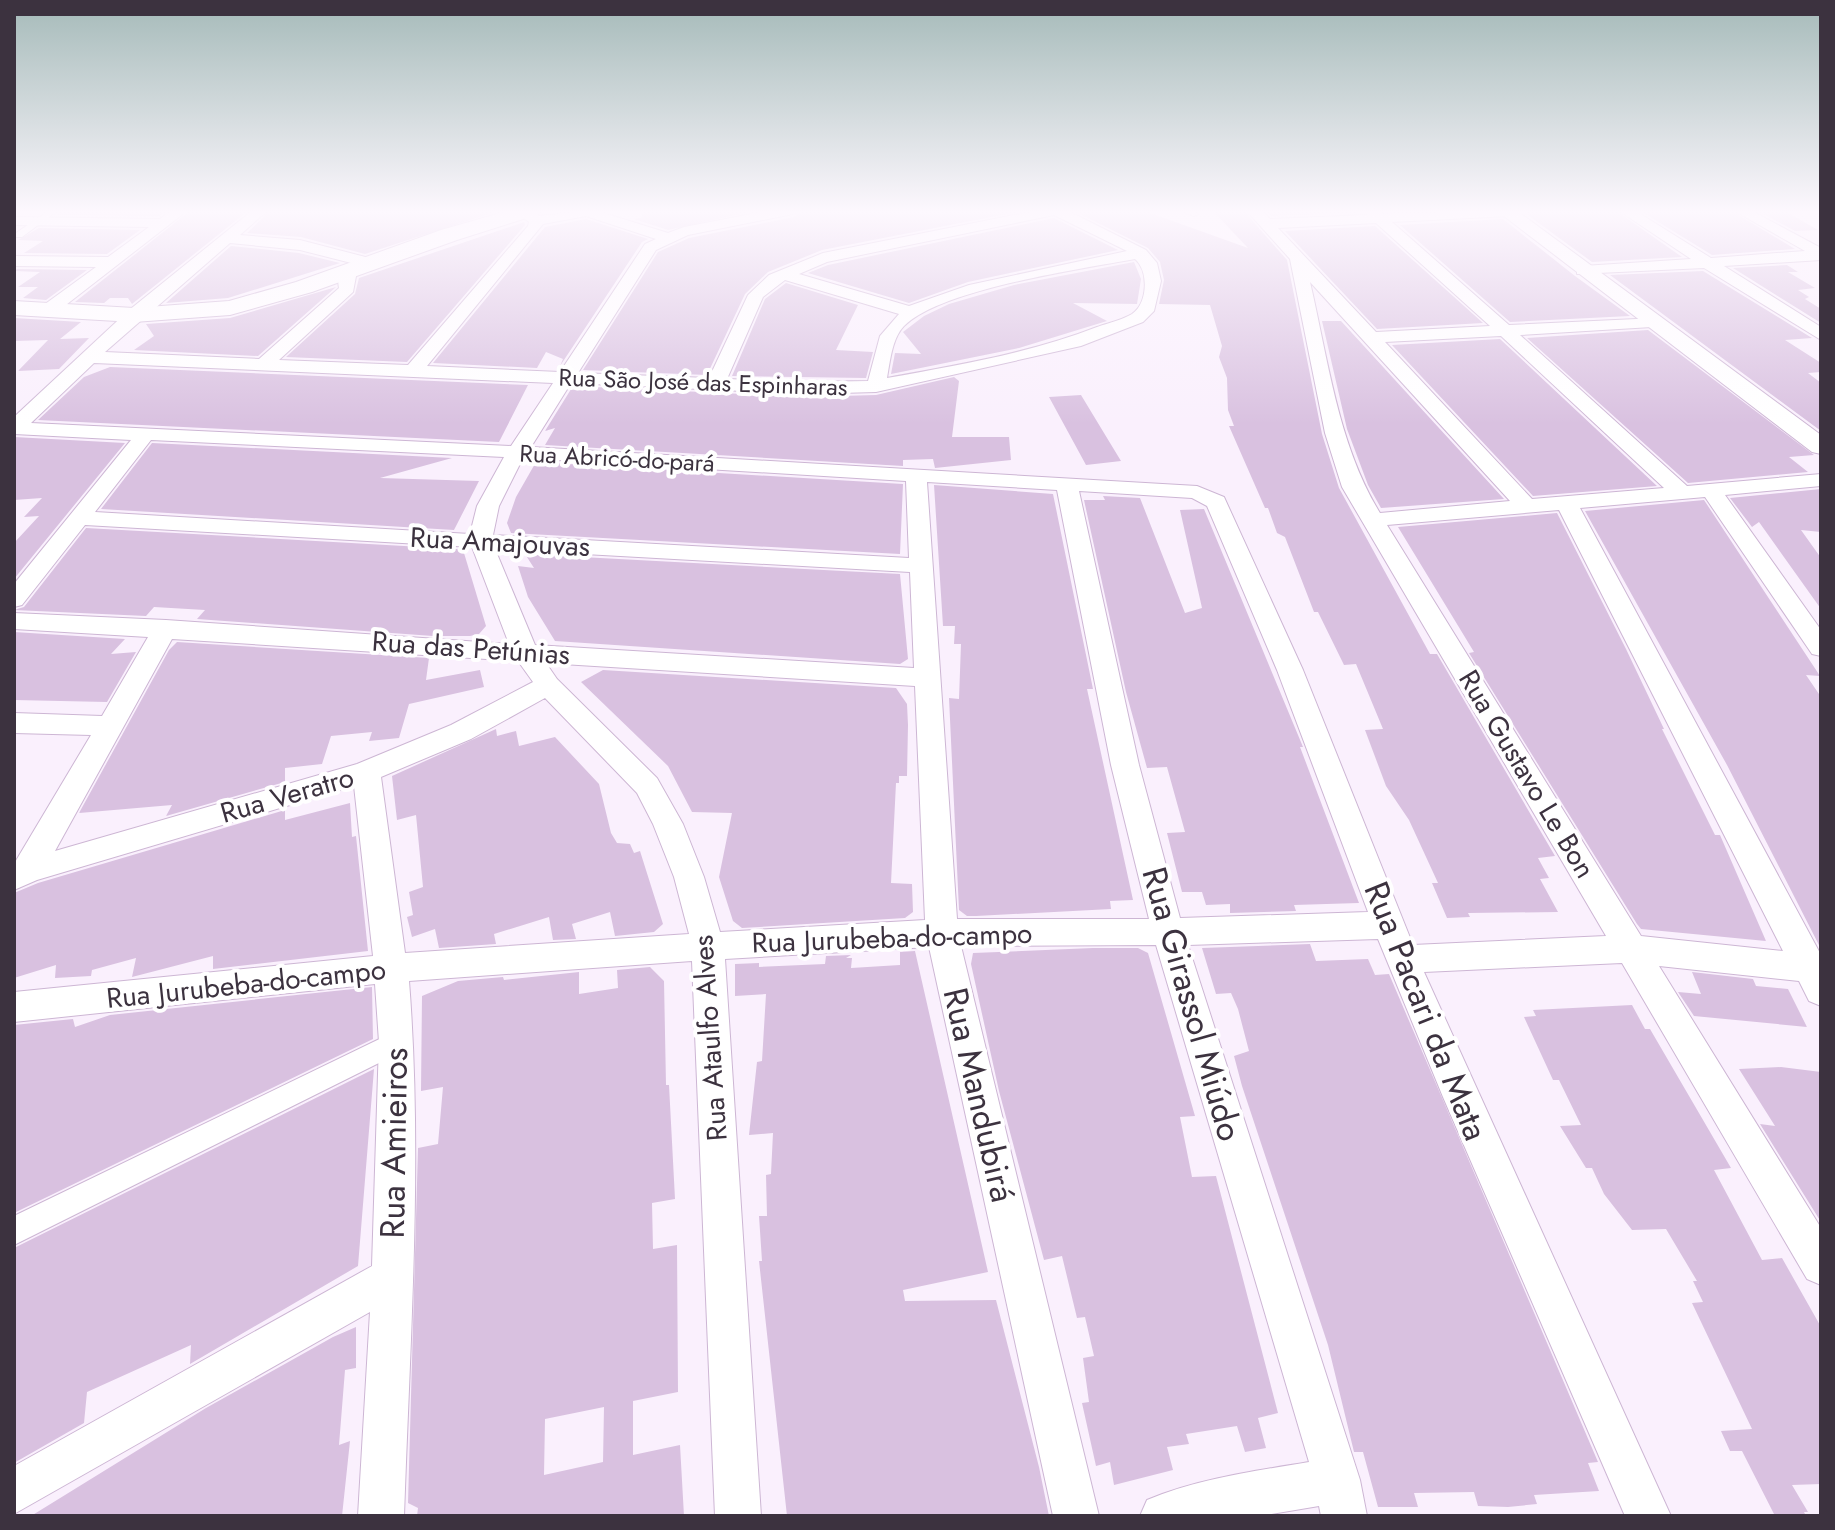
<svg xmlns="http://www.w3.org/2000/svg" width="1835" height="1530" font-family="Jost,sans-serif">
<rect width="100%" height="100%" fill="#faf0fd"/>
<!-- building -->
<path fill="#d9c1e0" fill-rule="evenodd" d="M61 210H168L159 216 57 215Z
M191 210H249L132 304 128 298H110L104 303 75 302Z
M271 210H501L365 254 301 237 247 233Z
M644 210H758L668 230 634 219 641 218Z
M803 210H1027L822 250 768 272 745 294 707 375 583 370 658 252 689 238 794 217Z
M1072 210H1142L1248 248 1212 210H1243L1287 260 1322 434 1339 488 1430 654H1437L1555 856 1538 858 1549 878 1540 879 1558 912 1468 913 1470 917 1447 918 1432 883H1438L1409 820 1386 786 1365 730 1383 729 1356 664 1344 665 1318 612H1314L1285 537 1277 533 1268 508H1265L1229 426H1234L1228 410 1227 378 1219 357 1222 346 1210 305 1159 304 1164 280 1160 262 1148 248Z
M1265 210H1360L1361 212 1271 216Z
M1521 210H1615L1682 257 1592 262Z
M1639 210H1730L1795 249 1712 255Z
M1756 210H1783L1818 230 1795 231Z
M1054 218 1118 250 968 282 909 303 808 273 828 265Z
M586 219 648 239 642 242 560 366 563 359 546 352 537 368 433 363 545 227Z
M1503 219 1575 276 1630 316 1510 322 1400 225Z
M524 222 525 225 407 362 286 357 355 294 359 278Z
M1375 226 1483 323 1377 329 1285 231Z
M39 228 140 230 107 254 24 253 43 241 18 240Z
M231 246 299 253 340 263 228 298 166 303Z
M1134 262 1141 279 1137 304 1073 303 1107 321 1019 348 891 374 895 353 921 354 903 332 924 316 949 304 1014 285Z
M1787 265 1798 272H1788L1815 288 1798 290 1809 297 1805 299 1821 309V323L1733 268Z
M17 269 87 270 46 300 23 298 38 287H18L40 272 14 271Z
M1703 271 1812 338 1785 340 1821 363V372L1808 373 1821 383V431L1610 275Z
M786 283 858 305 836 350 873 352 866 378 732 376 765 299Z
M336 287 258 356 134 350 154 336 146 324 230 318Z
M14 318 81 322 60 339 89 338 59 369 18 371 48 340 14 341Z
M1322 321H1341L1504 499 1381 508 1368 485 1347 429Z
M1648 330 1814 455 1789 457 1808 472 1688 483 1527 338Z
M1500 339 1657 486 1533 496 1392 345Z
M110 367 528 385 499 442 38 420 84 377Z
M954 377 959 381 952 437H1009L1011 460 935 468 933 459 903 460V466L545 445 555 428 545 431 573 386 804 397 876 395Z
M1081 395 1104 433 1121 461 1086 465 1049 397Z
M14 437 125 443 14 579V543L39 516 24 517 42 498 14 500Z
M152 443 452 458 380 478 479 481 454 530 101 509Z
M536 462 903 484 900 554 511 533 507 523 516 497Z
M934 485 1053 494 1093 689H1087L1133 900 1110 901 1111 909 976 916H967L959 910 949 698 959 699 961 644H954L955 626H943Z
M1821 489V532L1801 530 1821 558V609L1759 522 1752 527 1730 498Z
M1103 496 1140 498 1185 613 1202 608 1180 510 1204 509 1303 747H1300L1359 903 1294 905 1296 911 1230 913V904L1206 905 1202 892H1182L1167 833 1185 832 1167 767 1147 768 1126 692 1084 500H1105Z
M1704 500 1820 676 1806 675 1821 697V949L1727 765 1585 511Z
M1557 513 1626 649 1664 729H1662L1715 835H1720L1766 941 1641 929 1637 924 1469 653 1474 652 1398 527Z
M86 528 457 549 464 553 486 626 479 634 470 636H433L197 619 205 610 154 607 146 616 14 610 24 607Z
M525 554 900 574 908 659 900 664 555 641 528 597 518 566 534 568Z
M14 632 125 639 111 654 136 652 107 702 14 700Z
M177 642 429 658 426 680 480 670 484 687 409 704 399 738 369 741 372 732 331 736 322 764 285 768V782L166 816 172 805 79 813 169 650Z
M603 670 896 688 907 704 908 725 907 776H899V783H896L891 883 912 884 913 912 905 918 742 928 733 921 719 877 732 813 692 812 668 766 581 682Z
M496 729 497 736 516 731 519 746 555 737 599 784 611 833 617 843 630 844 634 853 640 851 663 924 654 932 615 936 610 912 572 924 576 939 553 940 549 917 494 934 496 944 439 948 435 929 412 937 407 917 413 915 409 892 423 887 416 815 397 820 392 776Z
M350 803 352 837 356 836 368 951 213 969V956L132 977 136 958 92 970 91 976 55 978 56 965 14 978V893L38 883 285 810V820Z
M1310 944 1316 961 1368 959 1375 975 1389 974 1598 1462 1588 1463 1599 1491 1534 1495 1537 1504 1508 1507 1478 1506 1474 1492 1414 1493 1418 1507H1378L1363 1452H1354L1328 1345 1242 1086 1234 1056 1249 1051 1238 1009 1231 993 1216 994 1202 948Z
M1093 948H1138L1148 953 1195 1116 1180 1117 1192 1177 1216 1176 1278 1413 1258 1418 1266 1448 1245 1452 1237 1426 1186 1434 1189 1444 1167 1447 1173 1470 1114 1485 1110 1462 1096 1466 1082 1403 1089 1402 1083 1358 1094 1356 1085 1317 1077 1318 1062 1256 1044 1260 999 1091 971 964 973 953Z
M915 951 988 1272 903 1290 905 1301 996 1300 1039 1467 1049 1516H787L759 1261H762L759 1216H767L766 1175 771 1174 773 1133 749 1135 757 1062 762 1061 766 994 735 996V964L759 963V967L825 964 826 956 851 955 846 958H852L851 968 900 965V952Z
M650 967 664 981 666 1085H669L675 1199 652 1203 653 1249 677 1245 678 1392 633 1401V1455L680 1445 684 1516H417L418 1508 408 1503 418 1148 438 1144 443 1087 421 1091 422 996 458 981 503 977 504 980 579 972V994L618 988 617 970ZM604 1407 603 1462 544 1475 545 1419Z
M1692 972 1753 979 1756 986 1788 989 1807 1027 1694 1016 1678 992 1701 994Z
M372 987 373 1039 14 1213V1025L73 1019 75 1027 110 1015Z
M1632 1005 1645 1029H1650L1731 1168 1714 1170 1762 1260 1782 1258 1821 1327V1484L1792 1485 1808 1512H1804L1806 1516H1775L1742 1451H1730L1721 1431 1752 1429 1692 1303 1703 1302 1693 1281H1697L1666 1229 1632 1230 1604 1194 1592 1168H1586L1560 1126 1581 1125 1559 1080H1553L1524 1017 1536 1016 1533 1010Z
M1781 1067 1821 1072V1222L1760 1124 1775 1126 1739 1069Z
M374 1069 358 1266 190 1364 191 1345 87 1392 84 1423 14 1463V1248Z
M356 1327V1368L345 1370 339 1445 350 1441 342 1516H31L206 1408 333 1337Z"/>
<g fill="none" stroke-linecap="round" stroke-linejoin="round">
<defs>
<path id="service" d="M50 210 57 211 22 237H16V233Z
M1179 210H1189L1198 214 1194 216Z"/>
<path id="pedestrian" d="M396 1031 405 1034 408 1042 405 1050 14 1245V1216Z"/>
<path id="minor" d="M172 210H188L53 315H41L39 311 41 307 96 267 14 266V256L108 257 149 227 14 225V217L160 219Z
M253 210H268L240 235 300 240 377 260 379 263 371 268 300 250 230 243 105 352 259 359 339 288C337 279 339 269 349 266L357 271 353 292 279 360 408 365 528 226 529 222 513 210H529L539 216 594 210 668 233 684 227 772 210H800L793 214 688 235 656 250 578 373 709 378 748 295 769 275 823 253 1040 210H1066L1146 250 1157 263 1161 281 1154 311 1143 322 1081 346 876 392 804 394 571 383 531 447 1197 486 1224 497 1303 670 1413 945 1606 936 1342 487 1325 433 1290 259 1246 210H1261L1270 219 1367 215 1363 210H1378L1383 214 1515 210 1514 215 1509 216 1392 222 1509 325 1658 318 1661 322 1658 326 1652 327 1520 335 1687 486 1821 474V486L1725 495 1821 630V656L1812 654 1705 497 1580 508 1821 955V1006L1809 1001 1799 981 1659 966 1821 1228V1285L1807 1279 1622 963 1424 972 1671 1516H1625L1443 1097 1378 939 1188 945 1360 1480 1367 1516H1321L1319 1506 1259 1516H1140L1147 1500C1197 1479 1255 1471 1309 1462L1156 945 961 946 1099 1516H1053L929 947 725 959 761 1516H715L692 961 409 981C423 1158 410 1339 404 1516H358L370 1312 14 1514V1466L372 1266 379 1042 375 984 14 1022V992L373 956 354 786 37 880 14 890V864L91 735 14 733V713L102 716 148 637 14 629V613L166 620 509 644 472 547 85 525 22 605 14 607V584L131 440 14 434V417L128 311ZM1054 215 1127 251 969 285 909 306 799 274 827 262ZM586 216 656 239 645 244 560 372 427 366 543 224ZM1376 223 1490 326 1376 332 1278 228ZM1135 259C1149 271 1148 303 1132 314 1122 320 1108 323 1097 327 1031 353 957 365 887 378 890 362 892 338 904 326 941 289 1081 269 1135 259ZM785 280 899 314 880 336 868 381 804 382 727 379 763 297ZM1310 282 1510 501 1380 513C1338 445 1328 359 1310 282ZM1501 336 1664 488 1532 499 1385 342ZM94 363 553 383 511 446 31 423ZM151 440 504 457 477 506 470 534 95 512ZM523 458 906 481 909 558 493 535 499 506ZM927 482 1057 490 1111 765 1149 919H957ZM1079 491 1192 498 1207 506 1277 670 1368 912 1180 918 1139 765ZM1559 510 1783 951 1641 936 1387 525ZM495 549 910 572 914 668 535 645ZM172 639 518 661 533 682 451 725 357 764 55 851ZM546 663 915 686 925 920 720 932 704 877 683 824 657 778 557 679ZM545 698 637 793 653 824 674 877 689 934 405 953 381 777 471 739Z
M1618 210H1634L1711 258 1805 251 1733 210H1750L1821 248V260L1724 266 1821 327V340L1704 268 1577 274V268L1583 266 1691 259Z"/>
<path id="tertiary" d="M1496 210H1516L1821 435V454L1812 452Z"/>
<path id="secondary" d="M511 210H542L539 214 457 240 312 292 230 315 134 322 14 315V301L134 308 229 301 296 282 441 230Z"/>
</defs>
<!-- service casing -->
<use href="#service" stroke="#cdb6d4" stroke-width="2"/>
<!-- pedestrian casing -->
<use href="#pedestrian" stroke="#cdb6d4" stroke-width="2"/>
<!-- minor casing -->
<use href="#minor" stroke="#cdb6d4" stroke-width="2"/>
<!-- tertiary casing -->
<use href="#tertiary" stroke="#cdb6d4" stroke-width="2"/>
<!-- secondary casing -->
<use href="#secondary" stroke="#cdb6d4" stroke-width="2"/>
<!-- service -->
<use href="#service" fill="#fff" fill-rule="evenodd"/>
<!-- pedestrian -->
<use href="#pedestrian" fill="#fff" fill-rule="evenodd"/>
<!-- minor -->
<use href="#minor" fill="#fff" fill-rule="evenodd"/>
<!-- tertiary -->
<use href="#tertiary" fill="#fff" fill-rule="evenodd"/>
<!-- secondary -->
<use href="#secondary" fill="#fff" fill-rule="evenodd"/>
</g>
<!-- sky -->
<linearGradient id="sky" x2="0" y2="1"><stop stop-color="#a5bab9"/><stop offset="0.5" stop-color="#fdf8fe"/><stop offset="1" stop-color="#fdf8fe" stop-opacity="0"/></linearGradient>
<rect width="1835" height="424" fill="url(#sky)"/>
<g text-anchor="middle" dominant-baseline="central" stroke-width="8" stroke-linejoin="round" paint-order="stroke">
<!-- far-street labels -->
<g font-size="24" fill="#3c323f" stroke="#fff">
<text transform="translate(703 382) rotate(2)">Rua São José das Espinharas</text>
<text transform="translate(617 458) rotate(3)">Rua Abricó-do-pará</text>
</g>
<!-- street labels -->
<g font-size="28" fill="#3c323f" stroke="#fff">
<text transform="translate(500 542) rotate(3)">Rua Amajouvas</text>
<text transform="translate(471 648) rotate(4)">Rua das Petúnias</text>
<text transform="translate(1527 774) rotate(59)">Rua Gustavo Le Bon</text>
<text transform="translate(287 795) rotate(-16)">Rua Veratro</text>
<text transform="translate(892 938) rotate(-2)">Rua Jurubeba-do-campo</text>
<text transform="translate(246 984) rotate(-6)">Rua Jurubeba-do-campo</text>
<text transform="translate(710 1038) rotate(-94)">Rua Ataulfo Alves</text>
</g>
<!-- near-street labels -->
<g font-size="34" fill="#3c323f" stroke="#fff">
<text transform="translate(1192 1004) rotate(74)">Rua Girassol Miúdo</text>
<text transform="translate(1426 1011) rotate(68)">Rua Pacari da Mata</text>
<text transform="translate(979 1095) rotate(77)">Rua Mandubirá</text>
<text transform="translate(394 1143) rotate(-89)">Rua Amieiros</text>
</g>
</g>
<!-- border -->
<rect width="1835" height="1530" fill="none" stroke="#3c323f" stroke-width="32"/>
</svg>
